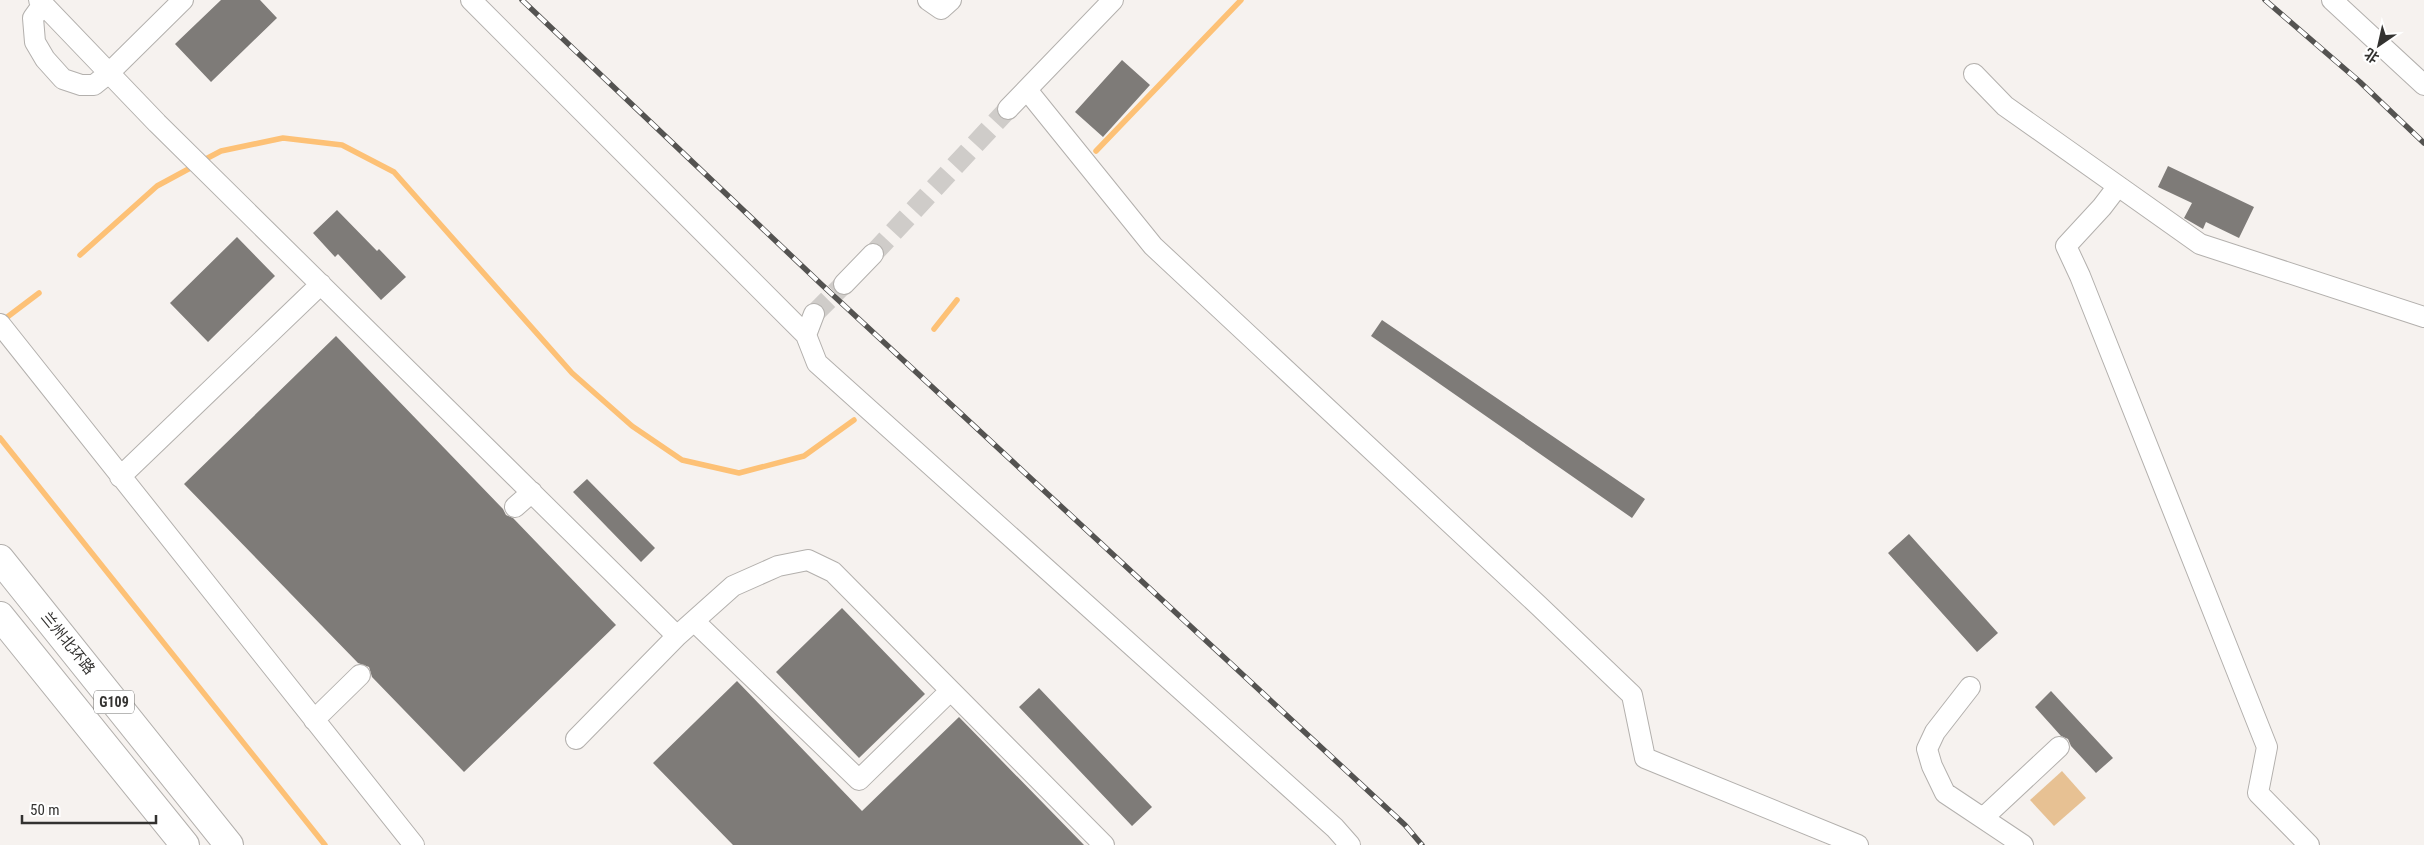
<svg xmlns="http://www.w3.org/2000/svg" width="2424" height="845" font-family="'Roboto Condensed','Noto Sans SC',sans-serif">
<rect width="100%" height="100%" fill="#f6f2ef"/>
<!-- green -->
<path fill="#e7c193" d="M2062 771 2086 798 2054 826 2030 800Z"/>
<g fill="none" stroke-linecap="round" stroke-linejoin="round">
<!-- stream -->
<path stroke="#fdc176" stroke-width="5.5" d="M1096 151 1241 0
M202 161 221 151 283 138 342 145 394 172 572 373 632 426 682 460 739 473 804 456 854 420
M80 255 157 186 194 166
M2 321 39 293
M934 329 957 300
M0 438 325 845"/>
</g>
<!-- building -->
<path fill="#7e7b78" d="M221 0H260L277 18 211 82 175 44Z
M1122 60 1150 85 1103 137 1075 112Z
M2168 166 2254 207 2239 238 2206 222 2203 229 2184 218 2192 203 2158 187Z
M337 210 377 251 379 249 406 277 381 300 338 254 335 257 313 233Z
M237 237 275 276 208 342 170 303Z
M1382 320 1645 499 1632 518 1371 336Z
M336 336 503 509 506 515 513 518 616 625 464 772 372 677 369 667 358 663 184 484Z
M587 479 655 548 641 562 573 492Z
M1909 534 1998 633 1977 652 1888 553Z
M842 608 925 694 859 758 776 672Z
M737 681 862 811 959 717 1084 845H733L653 763Z
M1039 688 1152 807 1132 826 1019 707Z
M2051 691 2113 758 2096 773 2071 746 2068 739 2061 736 2035 707Z"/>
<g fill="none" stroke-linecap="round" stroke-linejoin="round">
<!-- minor-tunnel -->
<path stroke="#cfccc9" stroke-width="20" stroke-dasharray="20 10" stroke-linecap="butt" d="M873 254 1008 109
M814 314 844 284"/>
<defs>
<path id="minor" d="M39 0 157 123 677 636
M471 0 806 335
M928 0 941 9 951 0
M2332 0 2424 85
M43 4 33 18 35 42 45 59 63 79 81 85H94L109 73 183 0
M1974 74 2005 106 2200 244 2424 317
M1027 90 1153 246 1538 605 1632 695 1645 758 1858 845
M1008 109 1113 0
M2118 186 2102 207 2066 246 2080 276 2267 747 2258 793 2309 845
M844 284 873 254
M814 314 806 335 817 363 1335 828 1350 845
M0 324 414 845
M120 477 321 284
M515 507 532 492
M694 621 859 780 950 691
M1970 687 1935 732 1927 749 1932 766 1945 793 2023 845
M314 720 360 675
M576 739 677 636 733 586 778 566 808 560 833 572 1104 845
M1983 818 2059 747"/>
<path id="highway" d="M0 559 229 845
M0 616 185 845"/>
</defs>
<!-- minor casing -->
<use href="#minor" stroke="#b3b0ad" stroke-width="22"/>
<!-- highway casing -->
<use href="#highway" stroke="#b3b0ad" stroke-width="30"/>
<!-- minor -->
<use href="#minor" stroke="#fff" stroke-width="20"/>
<!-- highway -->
<use href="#highway" stroke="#fff" stroke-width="28"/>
<defs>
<path id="rail" d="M522 0 821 284 1405 825 1422 845
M2265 0 2360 82 2424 143"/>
</defs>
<!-- rail casing -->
<use href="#rail" stroke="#545351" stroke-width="5.5"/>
<!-- rail -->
<use href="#rail" stroke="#fff" stroke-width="4" stroke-dasharray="11" stroke-linecap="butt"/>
</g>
<g text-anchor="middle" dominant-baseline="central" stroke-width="4" stroke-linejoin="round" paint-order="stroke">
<!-- shield labels -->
<rect fill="#fff" stroke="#70706e" stroke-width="1" x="94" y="690.5" width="40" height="23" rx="4"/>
<g font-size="14" font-weight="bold" fill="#333230">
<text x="114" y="702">G109</text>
</g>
<!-- street labels -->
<g font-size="15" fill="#333230" stroke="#fff">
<text transform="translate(68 643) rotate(51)">兰州北环路</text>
</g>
</g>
<!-- north arrow -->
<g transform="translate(2379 45) rotate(214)" stroke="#ffffff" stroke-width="4" paint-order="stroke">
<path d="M0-4L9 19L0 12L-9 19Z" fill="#333230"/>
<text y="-8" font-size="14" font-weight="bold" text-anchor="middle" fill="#333230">北</text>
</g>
<!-- scale -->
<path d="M22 815v8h134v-8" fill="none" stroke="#333230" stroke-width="2.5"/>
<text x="30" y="815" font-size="15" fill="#333230" stroke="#ffffff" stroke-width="4" paint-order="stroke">50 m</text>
</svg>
